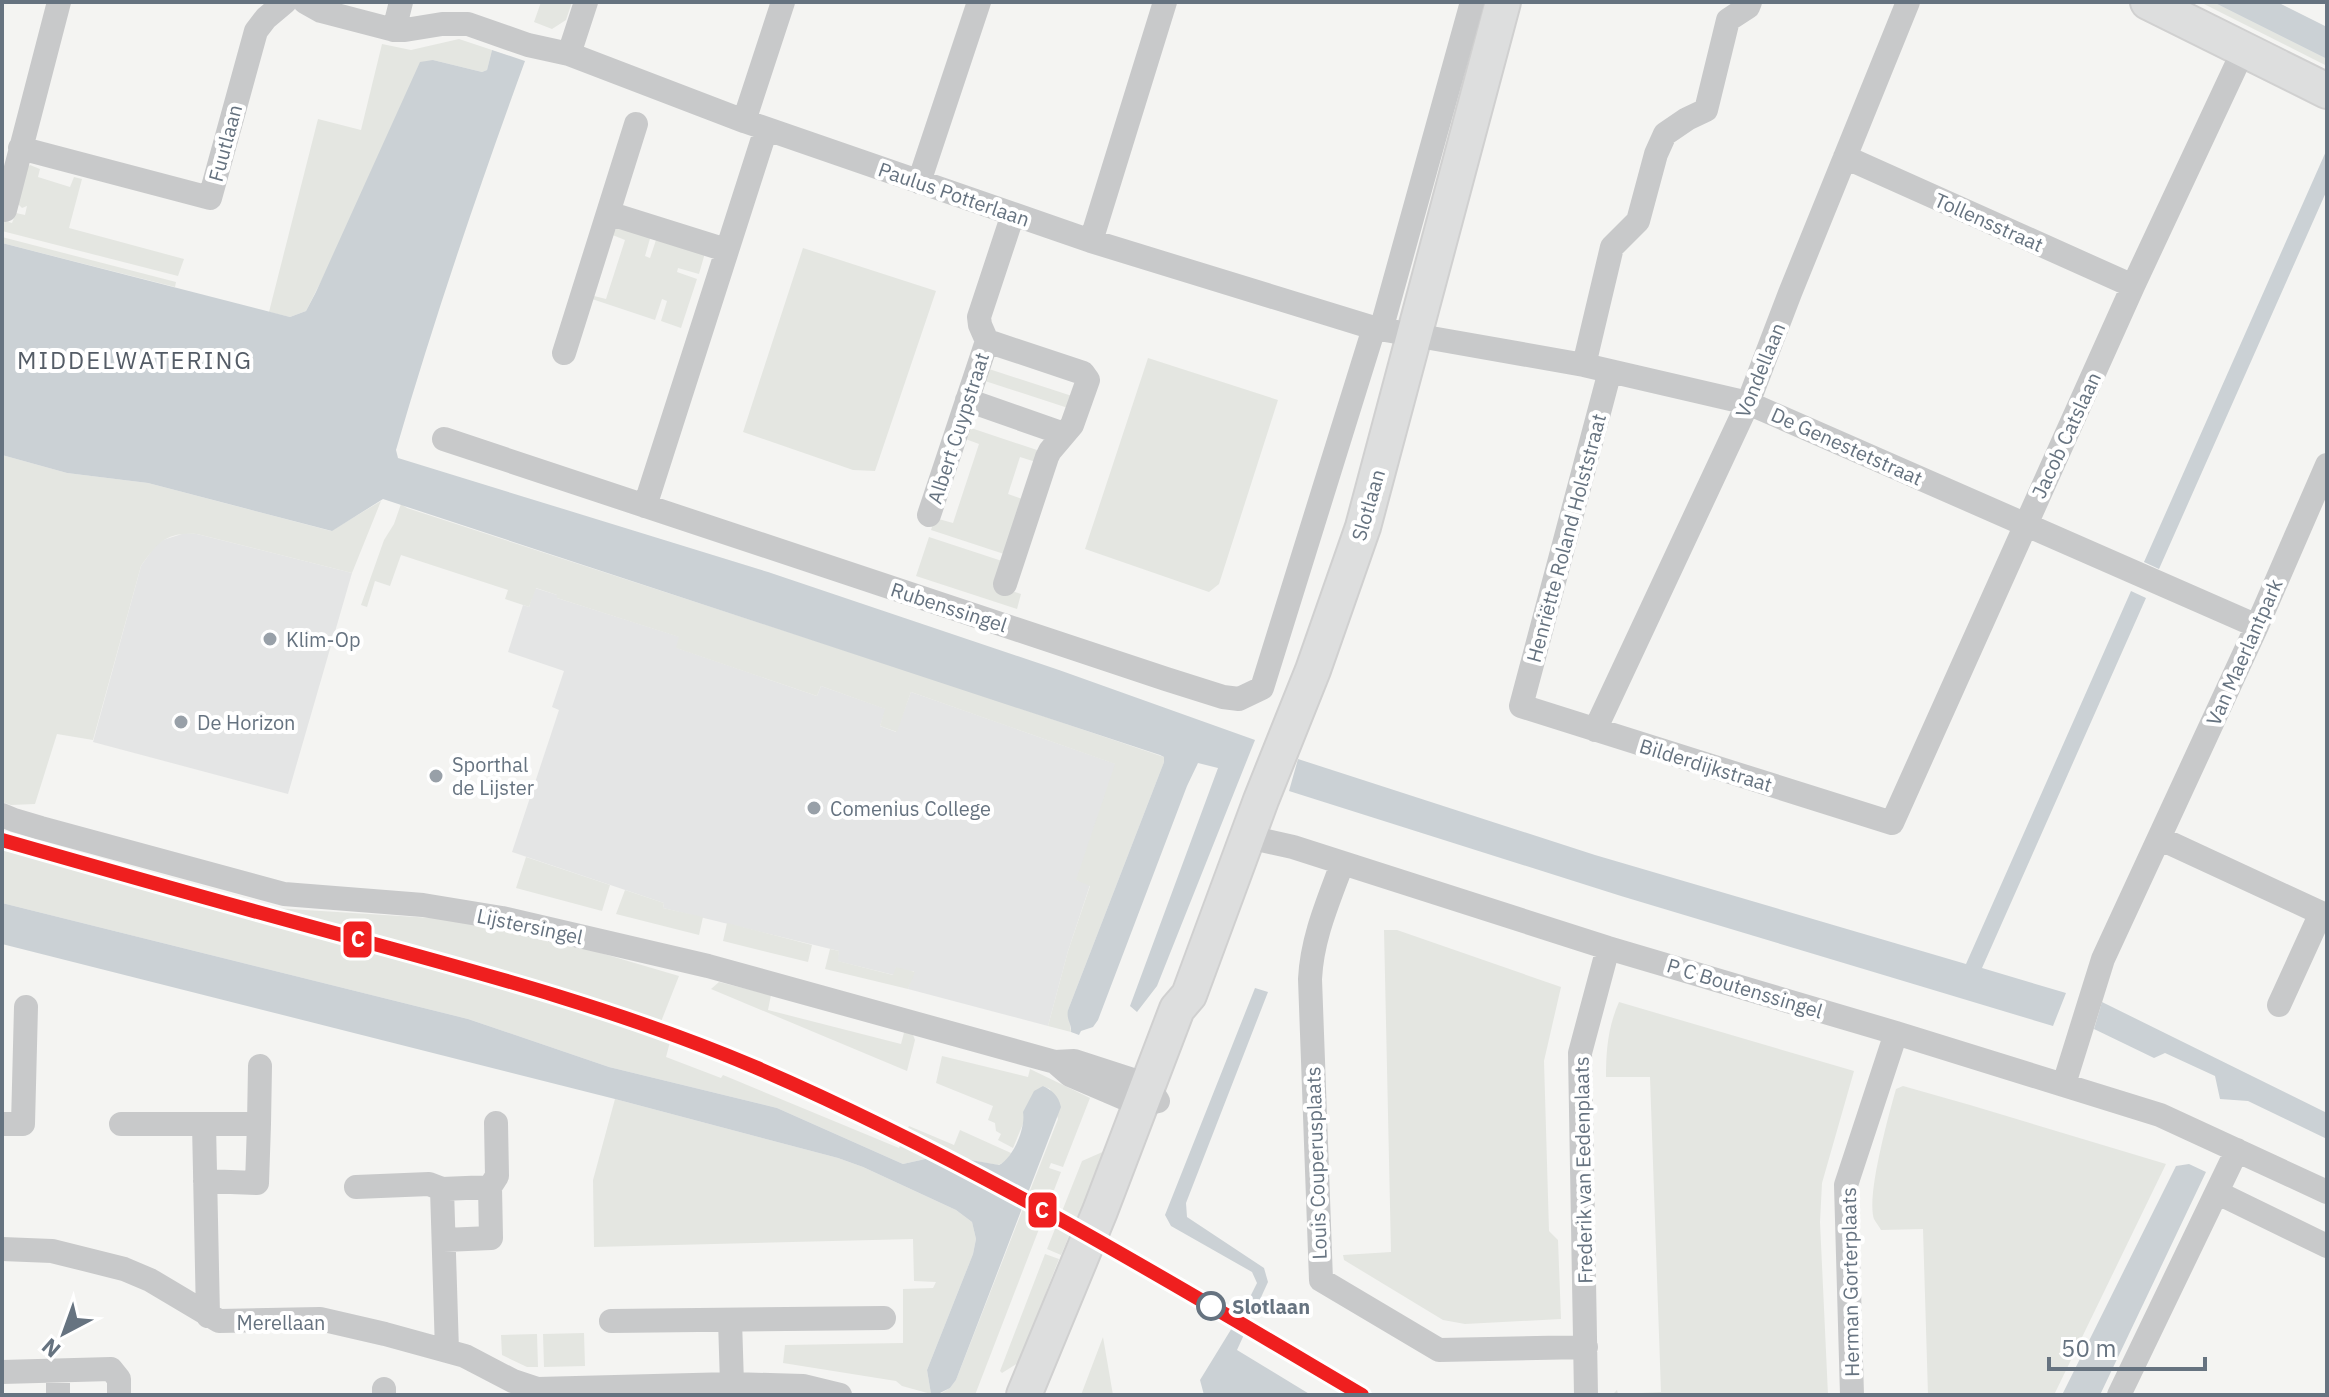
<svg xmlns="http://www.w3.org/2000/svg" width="2329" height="1397" font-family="'IBM Plex Sans',sans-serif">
<rect width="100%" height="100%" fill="#f4f4f2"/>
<!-- built -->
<path fill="#e4e5e5" d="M185 533 197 534 352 573 288 794 93 742 141 566 155 546 163 540Z
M535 588 557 595V598L680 637 677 648 817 696 821 686 886 709 880 726 896 732 911 692 1116 764 1077 880 1090 885 1068 951 1048 1026 908 989 914 971 894 975 837 961 839 951 663 908 664 903 512 852 559 710 552 707 564 671 508 652 523 605 529 607Z"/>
<!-- green -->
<path fill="#e4e6e1" d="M541 2H572L566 20 552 29 534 22Z
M2200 2H2213L2327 59V66Z
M459 39 492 50 487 70 482 72 433 60 306 311 290 317 269 312 318 119 361 130 382 44 411 50Z
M30 165 40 169 38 177 70 187 74 177 82 179 69 228 184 259 178 276 2 231V220L12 223 16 213 25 215 27 206 22 208 18 204 27 167Z
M617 228 651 235 645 256 650 258 657 237 705 253 699 274 678 268 677 272 697 279 681 328 661 321 667 301 662 299 655 320 589 298 590 295 606 299 625 240 610 234Z
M2 237 176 282 175 287 2 243Z
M803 248 936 291 875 471 853 470 743 432Z
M1148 358 1278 400 1219 584 1209 592 1085 549Z
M989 369 1072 396 1068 408 985 381Z
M968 427 1043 452 1039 463 1020 457 1008 494 1022 499 1004 554 931 530 935 518 953 523 979 444 960 437Z
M2 455 67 473 148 483 331 531 381 501 352 573 197 534C166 532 158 542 141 566L93 740 57 734 35 804 11 805 2 802Z
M401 504 407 508 960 688 1164 757V762L1068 1010 1071 1032 1048 1026 1068 951 1090 886 1076 880 1115 764 911 692 897 732 880 726 885 709 821 686 817 696 676 648 679 637 557 598V595L536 588 529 607 505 599 508 590 401 555 390 586 375 581 367 607 361 605 384 540 394 524Z
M929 537 1002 561 994 585 1021 594 1017 609 916 576Z
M2 836 243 906 495 922 679 976 655 1037 670 1042 666 1057 721 1078 723 1075 899 1148 909 1126 954 1145 960 1130 1011 1153 1007 1161 998 1165 943 1155 903 1164 777 1108 609 1067 468 1019 2 903Z
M526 857 610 885 602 911 516 888Z
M625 890 664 903 663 908 703 917 699 935 616 914Z
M727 923 812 945 808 962 723 941Z
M1384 930H1397L1561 987 1544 1061 1549 1231 1558 1240 1561 1319 1465 1324 1443 1320 1344 1260 1343 1255 1391 1252Z
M830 949 839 951 838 961 893 975 896 967 915 972 908 989 825 969Z
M719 982 771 995 768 1010 901 1044 905 1029 912 1032 915 1040 907 1071 711 989Z
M1619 1002 1854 1071 1822 1183 1820 1222 1828 1395H1612L1617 1390 1618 1394 1661 1392 1650 1077H1606C1606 1050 1608 1027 1619 1002Z
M942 1056 1028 1077 1030 1069 1090 1098 1063 1167 1051 1163 1049 1168 1061 1172 975 1395H938L950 1388 956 1380 1058 1119 1050 1089 1043 1086 1025 1119 1013 1148 998 1140 1001 1134 996 1131 995 1123 988 1120 993 1106 936 1083Z
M1903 1086 1970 1105 2166 1164 2054 1395H1928L1923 1229 1881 1230C1879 1226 1876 1223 1874 1219 1866 1196 1889 1114 1896 1089Z
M615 1099 838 1158 863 1167 956 1210 972 1222 976 1239 973 1254 927 1370 931 1394 902 1386 896 1381 783 1363 785 1345 903 1343V1289L933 1288 936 1282 914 1281 913 1239 594 1247 593 1180Z
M1107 1150 1090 1219 1078 1215 1061 1255 1047 1249 1082 1161Z
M1045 1254 1059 1259 1045 1295 1058 1301 1034 1353 1002 1373 1000 1371Z
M584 1333 585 1366 544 1367 543 1334Z
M537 1334 538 1367H527L502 1355 501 1335Z
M1103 1337 1113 1395H1081Z"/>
<!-- water -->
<path fill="#cbd1d5" d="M2213 2H2277L2327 27V59Z
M492 50 525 61C478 190 434 319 396 450L398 458 768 572 1059 670 1255 740 1157 986 1137 1012 1130 1006 1218 768 1198 763 1187 786 1098 1020 1093 1027 1081 1031 1079 1035 1071 1032C1072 1024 1066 1020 1068 1010L1164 762V757L1160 755 383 499 332 531 148 483 67 473 2 455V243L290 317 306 311 316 292 420 62 433 60 482 72 487 70Z
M2327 149V190L2159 569 2144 562Z
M2131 591 2146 598 1982 968 2066 993 2053 1026 1621 896 1289 791 1298 759 1595 855 1966 964Z
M2 903 468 1019 609 1067 777 1108 903 1164 943 1155 999 1165C1013 1158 1026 1128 1023 1112L1034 1091 1043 1086C1053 1091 1058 1095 1061 1107L956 1380 950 1388 936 1395 931 1394 927 1370 973 1254 976 1239 972 1222 956 1210 863 1167 838 1158 615 1099 2 944Z
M1255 988 1268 992 1186 1203 1187 1217 1264 1268 1268 1282 1237 1350 1311 1395H1204L1200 1380 1246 1305 1257 1283 1252 1272 1171 1226 1165 1215Z
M2102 1002 2327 1113V1139L2248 1101 2220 1099 2215 1076 2165 1053 2154 1058 2094 1029Z
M2189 1164 2206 1172 2100 1395H2062L2176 1166Z"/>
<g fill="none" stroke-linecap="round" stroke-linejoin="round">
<defs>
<path id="secondary" d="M2148 2 2327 91
M1024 1395 1100 1211 1177 1009 1189 995 1261 800 1313 670 1363 527 1503 2"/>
</defs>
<!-- secondary casing -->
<use href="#secondary" stroke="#d0d0d0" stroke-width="38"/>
<!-- street -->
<path stroke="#c8c9ca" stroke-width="24" d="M305 2 321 11 394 30H405L442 24H468L528 45 569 54 744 121 1091 241 1374 328 1584 365 1748 403 2257 626
M394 30 401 2
M569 54 586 2
M744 121 783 2
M20 148 210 198 256 31 266 18 285 2
M1845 157 2133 286
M919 182 979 2
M5 210 59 2
M608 213 726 250
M1091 241 1165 2
M1381 330 1472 2
M987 341 1083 373 1088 380 1072 425 1050 451 1047 457 1005 584
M564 353 636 124
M1584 365 1612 247 1638 221 1656 154 1665 134 1687 119 1706 110 1728 20 1748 7 1750 2
M1610 371 1521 706 1892 823 2133 286 2244 49
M967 400 1064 434
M444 439 1166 679 1223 697 1239 699 1262 688 1374 328
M645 506 766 129
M929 515 987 341 980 325 979 317 1013 214
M1595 730 1748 403 1790 293 1908 2
M2 815 14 820 41 828 284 894 423 905 502 918 708 966 1055 1062 1074 1061 1148 1085 1158 1101 1140 1105 1070 1075 1055 1062
M1248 837 1293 847 1608 948 1896 1033 2160 1115 2327 1192
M2159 838 2321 913 2279 1005
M1342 864C1328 902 1312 938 1310 979L1321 1280 1439 1350 1586 1347
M2064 1084 2103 959 2257 626 2327 465
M2 1124H23L26 1007
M121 1124H204
M259 1124 260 1066
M205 1181 257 1183 259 1124H204L208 1316
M356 1187 429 1184 442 1189
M490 1187 497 1176 496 1123
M2218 1193 2327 1246
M444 1240 491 1238 490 1187 442 1189 447 1351
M2 1249 52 1251 124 1269 150 1280 219 1321 320 1319 385 1334 465 1356 513 1381 537 1389 732 1384 803 1386 840 1395
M730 1320 732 1384
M611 1321 884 1318
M58 1371V1395
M2 1372 111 1369 119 1379V1395
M384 1389V1395
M1586 1395 1580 1053 1608 948
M1852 1395 1846 1185 1896 1033
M2119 1395 2237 1150"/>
<!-- secondary -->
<use href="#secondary" stroke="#dddede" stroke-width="34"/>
<defs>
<path id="metro-1" d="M2 840C114 872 226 904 338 934 478 972 621 1010 755 1067 966 1158 1164 1278 1362 1395"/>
</defs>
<!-- metro-1 casing -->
<use href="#metro-1" stroke="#fff" stroke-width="20"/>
<!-- metro-1 -->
<use href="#metro-1" stroke="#ef1f1f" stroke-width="14"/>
</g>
<!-- markers -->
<g fill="#98a0a8" stroke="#fff" stroke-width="3">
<circle cx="270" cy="639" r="8"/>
<circle cx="181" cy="722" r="8"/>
<circle cx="436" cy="776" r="8"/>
<circle cx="814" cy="808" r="8"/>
</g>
<circle fill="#fff" stroke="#667380" stroke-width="4" cx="1211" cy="1306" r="13"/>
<g text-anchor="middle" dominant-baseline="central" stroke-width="8" stroke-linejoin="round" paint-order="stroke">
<!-- street labels -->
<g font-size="20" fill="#667380" stroke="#fff">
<text transform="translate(225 143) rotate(-75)">Fuutlaan</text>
<text transform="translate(954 194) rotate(19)">Paulus Potterlaan</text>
<text transform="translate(1989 222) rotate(24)">Tollensstraat</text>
<text transform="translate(1760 370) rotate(-68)">Vondellaan</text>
<text transform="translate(958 428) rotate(-72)">Albert Cuypstraat</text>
<text transform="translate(2066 435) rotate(-65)">Jacob Catslaan</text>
<text transform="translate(1847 446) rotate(24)">De Genestetstraat</text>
<text transform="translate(1368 505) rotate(-74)">Slotlaan</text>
<text transform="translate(1566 538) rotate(-75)">Henriëtte Roland Holststraat</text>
<text transform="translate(949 607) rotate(18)">Rubenssingel</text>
<text transform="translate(2244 652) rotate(-66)">Van Maerlantpark</text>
<text transform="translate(1706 765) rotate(17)">Bilderdijkstraat</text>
<text transform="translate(530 926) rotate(12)">Lijstersingel</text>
<text transform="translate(1745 988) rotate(17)">P C Boutenssingel</text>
<text transform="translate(1316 1163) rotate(-92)">Louis Couperusplaats</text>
<text transform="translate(1583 1170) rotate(-91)">Frederik van Eedenplaats</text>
<text transform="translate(1850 1282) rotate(-91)">Herman Gorterplaats</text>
<text x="281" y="1322">Merellaan</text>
</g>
<!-- poi labels -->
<g font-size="20" fill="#667380" stroke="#fff" text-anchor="start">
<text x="286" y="639">Klim-Op</text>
<text x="197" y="722">De Horizon</text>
<text x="452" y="764">Sporthal<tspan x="452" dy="23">de Lijster</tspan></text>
<text x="830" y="808">Comenius College</text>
</g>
<!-- stop labels -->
<g font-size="20" font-weight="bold" fill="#667380" stroke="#fff" text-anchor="start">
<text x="1232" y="1306">Slotlaan</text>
</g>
<!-- quarter labels -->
<g font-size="24" letter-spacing="2" fill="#545c66" stroke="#fff">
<text x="135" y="360">MIDDELWATERING</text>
</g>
</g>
<g stroke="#fff" stroke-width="3">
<rect x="342" y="920" width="31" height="39" rx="8" fill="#ef1f1f"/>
<rect x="1027" y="1191" width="31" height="38" rx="8" fill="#ef1f1f"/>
</g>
<g font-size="22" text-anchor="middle" font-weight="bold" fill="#fff">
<text x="358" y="947">C</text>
<text x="1042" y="1218">C</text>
</g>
<!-- border -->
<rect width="2329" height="1397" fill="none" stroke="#667380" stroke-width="8"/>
<!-- north arrow -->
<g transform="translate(64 1333) rotate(221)" stroke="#ffffff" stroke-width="6" paint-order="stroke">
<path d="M0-6L14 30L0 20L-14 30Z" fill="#667380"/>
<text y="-12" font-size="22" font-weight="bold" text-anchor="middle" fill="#667380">N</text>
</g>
<!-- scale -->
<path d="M2049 1357v12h156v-12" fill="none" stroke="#667380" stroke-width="4"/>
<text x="2061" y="1357" font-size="24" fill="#667380" stroke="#ffffff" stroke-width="6" paint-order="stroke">50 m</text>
</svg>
